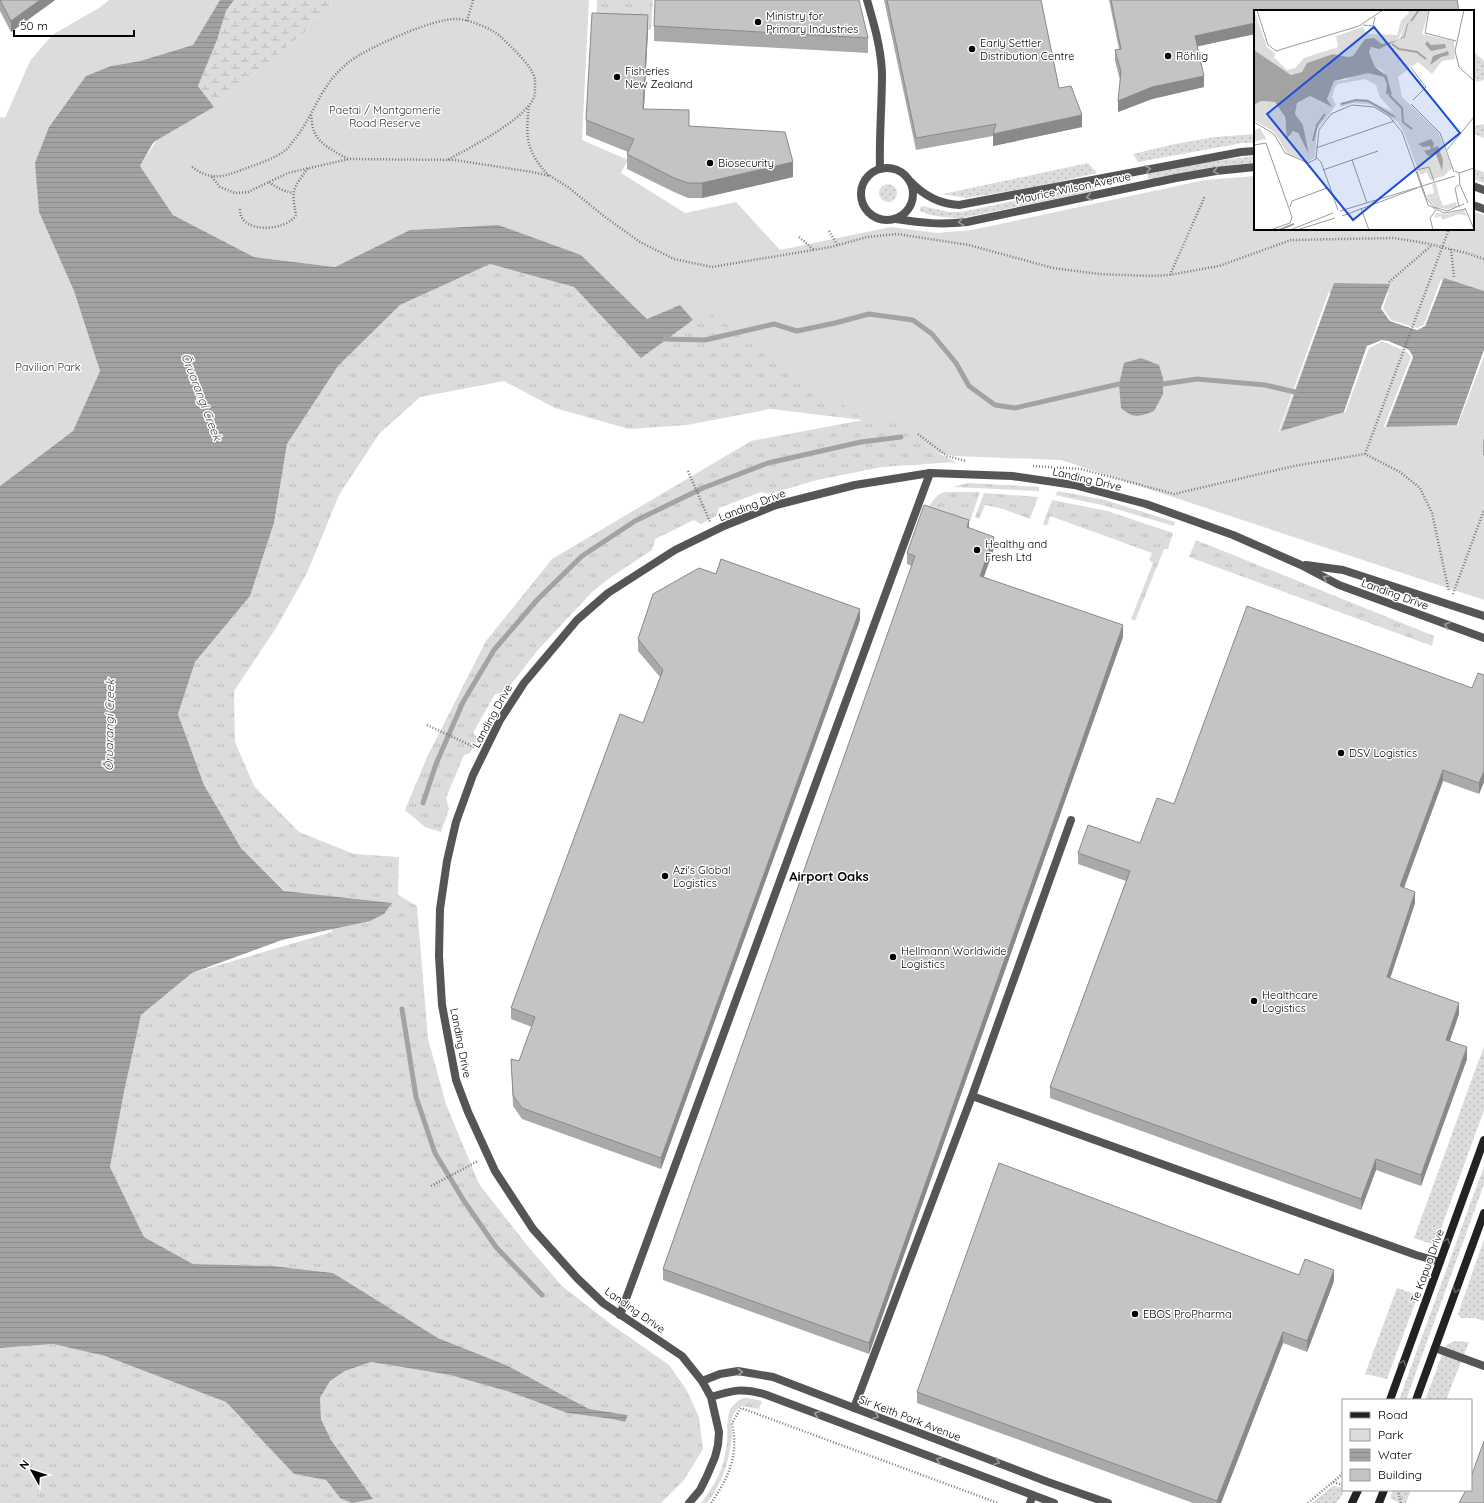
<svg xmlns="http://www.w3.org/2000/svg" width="1484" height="1503" font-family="Quicksand,sans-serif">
<defs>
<pattern id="grass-tufts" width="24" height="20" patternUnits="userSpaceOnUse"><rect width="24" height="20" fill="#dcdcdc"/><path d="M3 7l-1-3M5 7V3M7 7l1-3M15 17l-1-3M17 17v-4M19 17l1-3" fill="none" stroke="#bbb"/></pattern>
<pattern id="wetland-marsh" width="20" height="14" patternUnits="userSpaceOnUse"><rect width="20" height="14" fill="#dcdcdc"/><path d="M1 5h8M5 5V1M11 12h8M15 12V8" fill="none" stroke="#bbb"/></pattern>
<pattern id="garden-dots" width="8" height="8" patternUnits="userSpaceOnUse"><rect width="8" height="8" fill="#dcdcdc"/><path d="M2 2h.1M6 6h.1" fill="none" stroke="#bbb" stroke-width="1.8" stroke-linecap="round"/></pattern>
<pattern id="water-rules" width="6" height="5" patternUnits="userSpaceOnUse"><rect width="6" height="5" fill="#a3a3a3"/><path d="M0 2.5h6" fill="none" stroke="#8b8b8b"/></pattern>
</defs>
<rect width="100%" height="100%" fill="#fff"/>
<!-- grass -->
<path fill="url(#grass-tufts)" d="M331 0 473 188 1061 460 1016 456 938 453 956 462 882 467 817 480 769 494 761 492 719 508 716 516 701 524 694 520 655 539 652 550 611 577 593 591 537 651 505 692 495 694 473 733 478 738 470 753 464 755 446 798 449 809 441 832 425 827 405 810 428 755 486 641 552 559 751 441 863 420 770 409 687 425 629 429 555 408 504 381 420 397 379 434 339 495 307 573 276 628 234 691 235 742 254 786 299 832 354 854 399 857 398 895 417 906 428 1039 446 1104 479 1184 526 1244 562 1286 612 1325 669 1365 686 1389 699 1417 703 1449 684 1480 661 1503H0V1348L53 1344 105 1356 226 1402 294 1474 326 1480 340 1498 372 1499 331 1440 321 1419 320 1398 330 1381 345 1371 371 1362 450 1375 510 1392 567 1413 612 1419 625 1422 628 1415 589 1409 506 1365 438 1338 333 1273 273 1266 193 1264 144 1237 110 1167 124 1092 141 1015 192 973 332 932 331 923 285 891 241 848 204 785 178 714 195 662 250 596 274 523 287 444 338 366 400 305 490 264 574 287 641 358 665 339 693 320 581 255 157 140 214 107 323 17 332 4Z
M597 0H653L651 30 596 26Z
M968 483 1039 487V491L953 487Z
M1058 491 1105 500 1175 522 1174 526 1106 506 1055 495Z
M944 492H980L969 524 927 508 938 495Z
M984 493 1038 497 1030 519 1003 509 985 505 979 519 975 517Z
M1052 500 1107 511 1173 533 1168 549H1164L1135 621 1131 619 1153 563 1149 560 1152 553 1050 516 1047 526 1043 524Z
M1196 540 1434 636 1432 646 1189 557Z
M743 1398H748L762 1401 759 1409 742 1406C737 1409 734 1412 732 1418 730 1423 732 1430 732 1436 729 1461 723 1483 707 1503H701C711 1490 720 1476 724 1460 725 1454 727 1447 727 1441 729 1423 723 1408 743 1398Z"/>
<!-- wetland -->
<path fill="url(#wetland-marsh)" d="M234 0H331L332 4 323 17 214 107 198 86 217 40 226 11Z"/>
<!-- park -->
<path fill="#dcdcdc" d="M109 0H220L193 45 140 61 111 66 66 104 49 127 39 212 74 291 100 371 73 431 0 486V117L5 118 30 61 52 35 99 8Z
M331 0H589L582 140 628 160 621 173 685 213 736 202 780 250 891 227 937 233 972 230 1205 180 1255 176V229H1473V211L1484 215V600L1061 460 955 456 938 453 915 436 891 421 865 420 707 311 693 320 680 305 647 319 581 255 498 225 410 230 335 267 254 257 173 215 140 166 157 140 214 107 323 17 332 4Z"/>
<!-- garden -->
<path fill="url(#garden-dots)" d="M1473 51 1484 61V80L1476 82 1473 69Z
M1473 116 1475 126 1484 124V138L1473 134Z
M1255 134V143H1242L1138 162 1133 154 1175 144 1215 137Z
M1255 156V162L1165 176 1151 180 1147 178 1148 174 1152 172 1206 162Z
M1088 163 1097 173 1040 186 967 198 943 194Z
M1473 168 1484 172V183L1473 179Z
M879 193a9 9 0 1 1 18 0a9 9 0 1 1-18 0Z
M1093 185 1095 189 1093 191 962 218C948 218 933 217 920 211V208L922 206 949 212H961Z
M1484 1046V1110L1435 1245 1414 1238Z
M1484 1166V1184L1406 1400H1399Z
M1484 1239V1321L1476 1318H1461L1458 1314Z
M1397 1288 1418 1295 1387 1379 1365 1374Z
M1455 1341 1469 1342 1446 1400H1425L1446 1345Z
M1333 1486 1343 1488 1344 1490 1341 1497 1336 1503H1312Z
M1393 1490H1411L1406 1503H1400L1390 1498Z"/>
<!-- water -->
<path fill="url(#water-rules)" d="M220 0H234L226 11 217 40 198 86 214 107 157 140 153 143 140 166 173 215 254 257 335 267 410 230 498 225 581 255 647 319 680 305 693 320 641 358 574 287 490 264 400 305 338 366 287 444 274 523 250 596 195 662 178 714 204 785 241 848 284 891 392 903 384 914 370 921 282 940 192 973 141 1015 124 1092 110 1167 144 1237 193 1264 273 1266 333 1273 438 1338 506 1365 589 1409 628 1415 625 1422 612 1419 567 1413 510 1392 450 1375 371 1362 345 1371 330 1381 320 1398 321 1419 331 1440 373 1499 352 1503 340 1498 326 1480 294 1474 226 1402 105 1356 53 1344 0 1348V486L73 431 100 371 74 291 39 212 35 163 49 127 86 76 111 66 140 61 193 45Z
M1444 278 1484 291V350L1457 425 1386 427 1413 357 1409 350 1388 341 1367 346 1344 412 1281 431 1334 283 1390 284 1381 309 1390 321 1417 330 1425 326Z
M1141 358 1159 365 1163 378V394L1154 411C1139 417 1134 419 1121 408L1119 384 1124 363Z"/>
<!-- pier -->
<path fill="#fff" d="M1441 279 1442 282 1425 326 1417 330 1390 321 1381 308 1387 293 1389 291 1383 308 1391 320 1417 328 1424 325Z
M1329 291 1330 294 1279 432V430Z
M1382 340 1388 341 1409 350 1413 357 1385 428 1384 426 1411 357 1407 352 1387 343 1382 342 1369 348 1345 413 1344 412 1367 346Z
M1484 350V356L1457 427V425Z"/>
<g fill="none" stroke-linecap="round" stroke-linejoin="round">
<!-- stream -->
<path stroke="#a3a3a3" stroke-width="5" d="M665 339 705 340 774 324 797 331 835 323 869 314 913 320 932 334 956 363 969 386 995 405 1015 408 1119 384
M1163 384 1197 379 1265 385 1295 392
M423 803 436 764 463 702 494 650 537 600 582 556 635 521 703 488 768 463 861 442 901 437
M402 1009 416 1097 435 1153 464 1201 496 1247 542 1295"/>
<!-- path -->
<path stroke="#777" stroke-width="2.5" stroke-dasharray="1 2" stroke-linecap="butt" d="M467 21 473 0
M529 106C525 139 527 152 549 176
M311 115C312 120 312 127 314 131 319 145 336 152 348 159
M192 167C210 180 221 178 241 170 255 165 275 159 287 149 290 146 292 142 295 139 311 119 319 92 337 73 341 69 346 64 350 61 370 47 433 18 457 19 468 19 493 29 501 37 512 48 531 64 535 79 535 83 535 87 535 91 537 114 466 150 447 160
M212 177 220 187 235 193 248 192 288 173 349 159 455 160 532 172 550 176 568 187 605 217 640 242 674 259 712 267 831 247 867 237 897 234 969 245 1053 268 1099 274 1150 276 1169 275 1219 266 1291 240 1394 238 1425 243 1466 253 1484 259
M269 182C277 188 283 191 293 193
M240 209C239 235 287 231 296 215 291 189 293 189 308 168
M829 231 838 246
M799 237 814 250
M1451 249 1454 277
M1170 275 1205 196
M1389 282 1432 245
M918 434 947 456 966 461
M1365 454 1449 229
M1033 466 1081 469 1174 494 1294 466 1365 454 1400 472 1420 488 1432 513 1449 592
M688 471 710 522
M1453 594 1484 510
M427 725 474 747
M431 1186 478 1161
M1333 1482 1343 1473
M1398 1490 1401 1503
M711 1503C729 1477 739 1455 732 1423L741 1408 998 1503
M1308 1503 1333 1482 1343 1485"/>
<!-- lane -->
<path stroke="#555" stroke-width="8" d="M867 0C874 24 881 48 882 73 882 105 879 137 880 169
M972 1096 1416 1255 1440 1262
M620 1315 930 473
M1435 1348 1484 1366
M854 1408 972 1096 1071 820
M1030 1503 1033 1495"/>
<!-- street -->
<path stroke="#555" stroke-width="8" d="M861 194a26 26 0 1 1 52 0a26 26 0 1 1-52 0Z
M910 181C923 195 940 204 959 205L1241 152 1255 151
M1473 186 1484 190
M1473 205 1484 209
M896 219C922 223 941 225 967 222L1176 178 1216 171 1255 167
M1306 565 1343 570 1484 616
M702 1381 720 1374 738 1371 773 1377 1048 1482 1108 1503
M711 1397C733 1390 742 1388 764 1394L1054 1503
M689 1503 700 1490 707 1476 715 1457 718 1445 719 1432 711 1397 702 1381 682 1356 603 1303 577 1278 533 1229 495 1171 468 1112 456 1080 442 1005 439 956 440 909 447 861 456 822 473 775 500 720 524 683 577 620 608 593 675 550 724 526 776 505 855 485 930 473 1012 476 1074 485 1146 504 1233 535 1301 565 1339 585 1484 638"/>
<!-- secondary -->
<path stroke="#222" stroke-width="8" d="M1390 1400 1484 1140
M1416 1400 1484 1213
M1352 1503 1358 1490
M1379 1503 1384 1490"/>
</g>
<!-- wall -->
<path fill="#a9a9a9" d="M0 0H55L11 32 0 11Z
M884 0H1041L1059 88 1082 127 993 146V136L916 150Z
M1109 0H1457L1255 11V34L1197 46 1204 87 1152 99 1118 112 1120 80 1115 61V50L1119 49Z
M654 26 868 38V53L654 41Z
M648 30 644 109 689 126 793 177 702 198H688L674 192 627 169V154L628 152 586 135V120Z
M1484 438V456L1483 455V441Z
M969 528 994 548 984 577 1123 637 869 1354 663 1280V1269L912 566 907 564V553Z
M716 574 860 620 661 1169 522 1119 513 1106 511 1059 519 1061 532 1027 511 1019V1008L643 723 660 677 638 651V639Z
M1484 675V782L1479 794 1443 781 1404 888 1415 903 1390 978 1459 1014 1450 1041 1467 1059 1421 1186 1376 1170 1361 1210 1050 1098V1087L1126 881 1078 864V853L1140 843 1174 804 1472 688Z
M1299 1275 1334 1281 1307 1352 1283 1343 1221 1503H1193L917 1403V1392Z"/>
<!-- shaded-wall -->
<path fill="#898989" d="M40 0H55L11 32V21Z
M648 15V30L643 124V109Z
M1255 23V34L1195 47V36Z
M1473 63H1474V74H1473Z
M1204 76V87L1152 99 1118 112V101L1152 87Z
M1082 115V127L993 146V134Z
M793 162V177L702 198V183Z
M969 520V531L967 527Z
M994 537V548L980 587V576Z
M860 609V620L661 1169V1158Z
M1123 625V637L869 1354V1343Z
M1443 770V781L1400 898V886Z
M1484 771V782L1479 794V783Z
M1415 892V903L1387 988V977Z
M1459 1003V1014L1446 1051V1040Z
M1467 1047V1059L1421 1186V1175Z
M1376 1159V1170L1361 1210V1199Z
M1334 1270V1281L1307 1352V1341Z
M1283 1332V1343L1221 1503H1217V1501Z"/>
<!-- building -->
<path fill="#c4c4c4" stroke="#898989" d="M0 0H40L11 21Z
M655 0H859L868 38 654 26Z
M887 0H1041L1059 88 1071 86 1082 115 993 134 996 124 916 138Z
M1111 0H1457L1459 11H1255V23L1195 36 1204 76 1152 87 1118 101 1121 72 1115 50 1121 49Z
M592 13 648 15 643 109 689 110V126L785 132 793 162 702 183H688L674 178 627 154 634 139 586 120Z
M924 505 969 520 967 527 994 537 980 576 1123 625 869 1343 663 1269 915 556 907 553Z
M721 559 860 609 661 1158 522 1108 513 1095 511 1059 519 1061 535 1017 511 1008 620 714 643 723 663 670 638 639 653 594 699 568 716 574Z
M1247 606 1472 688 1478 673 1484 675V771L1479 783 1443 770 1400 886 1415 892 1387 977 1459 1003 1446 1040 1467 1047 1421 1175 1376 1159 1361 1199 1050 1087 1130 871 1078 853 1088 825 1140 843 1157 798 1174 804Z
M999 1163 1299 1275 1305 1259 1334 1270 1307 1341 1283 1332 1217 1501 917 1392Z
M1484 1441V1503H1459L1466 1490H1471V1477Z"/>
<!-- one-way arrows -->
<defs><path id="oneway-chevron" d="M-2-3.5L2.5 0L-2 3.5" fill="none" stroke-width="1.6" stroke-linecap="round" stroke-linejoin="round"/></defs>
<g stroke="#999">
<use href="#oneway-chevron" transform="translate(1148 169) rotate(-11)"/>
<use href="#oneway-chevron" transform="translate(1216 171) rotate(172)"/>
<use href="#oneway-chevron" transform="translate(1089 197) rotate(168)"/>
<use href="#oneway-chevron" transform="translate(961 222) rotate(172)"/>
<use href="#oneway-chevron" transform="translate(1326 578) rotate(-152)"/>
<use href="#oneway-chevron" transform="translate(1447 625) rotate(-160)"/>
<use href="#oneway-chevron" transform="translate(740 1372)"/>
<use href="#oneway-chevron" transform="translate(817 1414) rotate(-159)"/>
<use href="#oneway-chevron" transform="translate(876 1416) rotate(21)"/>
<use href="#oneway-chevron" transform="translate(939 1460) rotate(-159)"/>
<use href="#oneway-chevron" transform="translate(997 1462) rotate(21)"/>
</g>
<g stroke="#646464">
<use href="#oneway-chevron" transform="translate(1447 1241) rotate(-70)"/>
<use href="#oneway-chevron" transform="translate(1456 1290) rotate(110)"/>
<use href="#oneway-chevron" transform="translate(1403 1363) rotate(-70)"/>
</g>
<!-- markers -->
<g fill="#000" stroke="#fff" stroke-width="1.5">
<circle cx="758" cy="22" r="4"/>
<circle cx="972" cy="49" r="4"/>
<circle cx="1168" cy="56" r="4"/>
<circle cx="617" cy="77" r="4"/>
<circle cx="710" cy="163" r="4"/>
<circle cx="977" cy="550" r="4"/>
<circle cx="1341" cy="753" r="4"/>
<circle cx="665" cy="876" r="4"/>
<circle cx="893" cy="957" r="4"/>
<circle cx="1254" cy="1001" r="4"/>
<circle cx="1135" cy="1314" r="4"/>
</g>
<g text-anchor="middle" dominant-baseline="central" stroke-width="3" stroke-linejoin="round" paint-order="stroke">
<!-- poi labels -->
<g font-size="11" fill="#000" stroke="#fff" text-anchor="start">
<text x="766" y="16">Ministry for<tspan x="766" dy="13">Primary Industries</tspan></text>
<text x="980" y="43">Early Settler<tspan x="980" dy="13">Distribution Centre</tspan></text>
<text x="1176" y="56">Röhlig</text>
<text x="625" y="71">Fisheries<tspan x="625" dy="13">New Zealand</tspan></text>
<text x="718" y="163">Biosecurity</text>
<text x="985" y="544">Healthy and<tspan x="985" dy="13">Fresh Ltd</tspan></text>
<text x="1349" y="753">DSV Logistics</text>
<text x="673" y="870">Azi's Global<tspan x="673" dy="13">Logistics</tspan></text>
<text x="901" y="951">Hellmann Worldwide<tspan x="901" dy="13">Logistics</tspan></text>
<text x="1262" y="995">Healthcare<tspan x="1262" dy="13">Logistics</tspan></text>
<text x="1143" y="1314">EBOS ProPharma</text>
</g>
<!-- park labels -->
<g font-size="11" fill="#333" stroke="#fff">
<text x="385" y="110">Paetai / Montgomerie<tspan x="385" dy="13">Road Reserve</tspan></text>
<text x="48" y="367">Pavilion Park</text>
</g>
<!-- street labels -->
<g font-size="11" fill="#000" stroke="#fff">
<text transform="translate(1073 188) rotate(-12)">Maurice Wilson Avenue</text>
<text transform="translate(1087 479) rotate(13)">Landing Drive</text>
<text transform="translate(752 505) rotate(-21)">Landing Drive</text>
<text transform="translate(1395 594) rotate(20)">Landing Drive</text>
<text transform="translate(492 716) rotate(-61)">Landing Drive</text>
<text transform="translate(461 1043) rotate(79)">Landing Drive</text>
<text transform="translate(1427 1266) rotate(-70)">Te Kapua Drive</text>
<text transform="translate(635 1310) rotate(35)">Landing Drive</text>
<text transform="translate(910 1418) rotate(21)">Sir Keith Park Avenue</text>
</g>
<!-- water labels -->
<g font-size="12" font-style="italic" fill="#444" stroke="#fff">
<text transform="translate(202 397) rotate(69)">Ōruarangi Creek</text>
<text transform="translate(109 725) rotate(-89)">Ōruarangi Creek</text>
</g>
<!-- quarter labels -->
<g font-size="13" font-weight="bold" fill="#000" stroke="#fff">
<text x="829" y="876">Airport Oaks</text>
</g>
</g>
<!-- overview -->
<g transform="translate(1254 10)">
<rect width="220" height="220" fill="#fff"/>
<path d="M166 0 159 44 134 62 149 120 142 108 143 112 120 95 99 93 86 97V93L112 89 139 102 126 87 122 75 111 69 84 74 81 77 78 87 82 95 63 120 61 147 54 152 34 144 20 122 0 110V95L7 91 21 92 29 103 35 130 37 122 42 121 55 142 49 115 41 104 43 93 56 86 73 95 74 83 80 71 92 70 105 63H122L130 67 133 75 136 73 119 36 138 41Z" fill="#dcdcdc"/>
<path d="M163 0H166L162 7 152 21 150 32 165 42 171 50 161 43 125 39 151 27 146 28 151 14Z" fill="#dcdcdc"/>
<path d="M0 0 13 37 22 44 20 47 33 60 41 58 50 48 84 37 82 26 109 17 112 24 143 25 147 11 155 3 153 0H163L151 14 144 30 128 34 120 28 111 29 100 46 94 47 79 44 55 53 48 62 37 65 0 40ZM166 0H175L168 24 200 31 201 49 188 51 178 64 164 52 144 67 148 87 184 122 198 158 190 166 176 170 173 162 166 165 149 120 142 110 139 86 135 82 136 73 128 60 121 57 115 42 116 37 138 41 141 39 161 43 171 49 165 42 147 36 152 21ZM182 173 185 186 174 189 172 185 180 183 178 174Z" fill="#dcdcdc"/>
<path d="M6 118 13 130 10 129 0 132 2 130H0V120ZM185 186 189 196 202 192 203 197 193 199 182 197 174 189ZM210 200 220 220 213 206 205 204 188 210 187 206 180 208 182 203 192 204Z" fill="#dcdcdc"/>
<path d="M158 11 154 14 151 27 125 39 117 37 115 42 121 57 133 66 138 85 132 84 133 75 130 67 114 63 80 71 73 89 78 97 56 86 43 93 41 104 49 115 55 144 44 123 39 121 33 129 31 107 21 92 7 91 0 95V40L37 65 48 62 53 53 79 44 94 47 99 46 111 29 120 28 128 34 144 30 150 26 153 14ZM173 31 177 35 191 34 192 38 177 41 171 34ZM194 41 195 45 187 47 176 55 179 46ZM177 129 180 133 179 138 184 136 189 150 188 161 182 144 174 146 170 141 177 139 176 136 169 137 164 134Z" fill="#a3a3a3"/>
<path fill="none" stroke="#a3a3a3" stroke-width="2" d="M157 11 165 0M138 34 145 39 163 42 172 49M135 85 148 98 149 112 158 119M87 94 102 90 114 91 141 107M59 131 63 115 71 104M25 220 40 214"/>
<path fill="none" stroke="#999" stroke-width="1" d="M3 0 14 35 22 41 105 16 129 0M175 0 171 23 202 31M210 0 201 41 205 57 220 71M109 15 119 16 121 7M157 58 172 77 159 90M157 94 186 123 200 162M0 112 20 124 31 143 54 153 62 149 65 120 77 104 98 95 120 97 135 106 148 122 174 195 190 203 212 199M0 135 12 133 38 207 36 213 16 220M62 138 140 111M193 140 220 107M62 147 67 152 84 200M98 150 113 193M69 160 124 141M163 160 175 157 180 171M163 161 172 188 180 197 193 201 210 194M201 161 205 163 206 175 214 193M205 163 220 158M36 197 38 191 73 178M205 197 201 178 205 175M107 198 115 220M211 198 220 219M86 201 201 166M88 206 163 178M36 220 79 203M43 220 81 208M179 220 176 208 182 200"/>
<path fill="#1d4ed8" fill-opacity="0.15" stroke="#1d4ed8" stroke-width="2" d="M120 17 206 123 99 210 13 104Z"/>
<rect width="220" height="220" fill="none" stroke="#000" stroke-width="2"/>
</g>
<!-- legend -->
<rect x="1342" y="1399" width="130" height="92" fill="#ffffff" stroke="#999999"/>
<rect x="1350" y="1412" width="20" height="6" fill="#222222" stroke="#999999"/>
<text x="1378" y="1419" font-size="12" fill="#000000">Road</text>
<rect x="1350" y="1429" width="20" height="12" fill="#dcdcdc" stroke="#999999"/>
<text x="1378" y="1439" font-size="12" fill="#000000">Park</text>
<rect x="1350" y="1449" width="20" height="12" fill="url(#water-rules)" stroke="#999999"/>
<text x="1378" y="1459" font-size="12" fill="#000000">Water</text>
<rect x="1350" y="1469" width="20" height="12" fill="#c4c4c4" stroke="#999999"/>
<text x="1378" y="1479" font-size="12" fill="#000000">Building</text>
<!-- north arrow -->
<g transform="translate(32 1471) rotate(309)" stroke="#ffffff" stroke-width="3" paint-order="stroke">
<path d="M0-3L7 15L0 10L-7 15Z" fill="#000000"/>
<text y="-6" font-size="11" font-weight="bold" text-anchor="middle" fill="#000000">N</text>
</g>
<!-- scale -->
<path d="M14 30v6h120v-6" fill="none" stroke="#000000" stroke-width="2"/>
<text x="20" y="30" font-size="12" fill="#000000" stroke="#ffffff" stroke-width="3" paint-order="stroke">50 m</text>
</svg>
